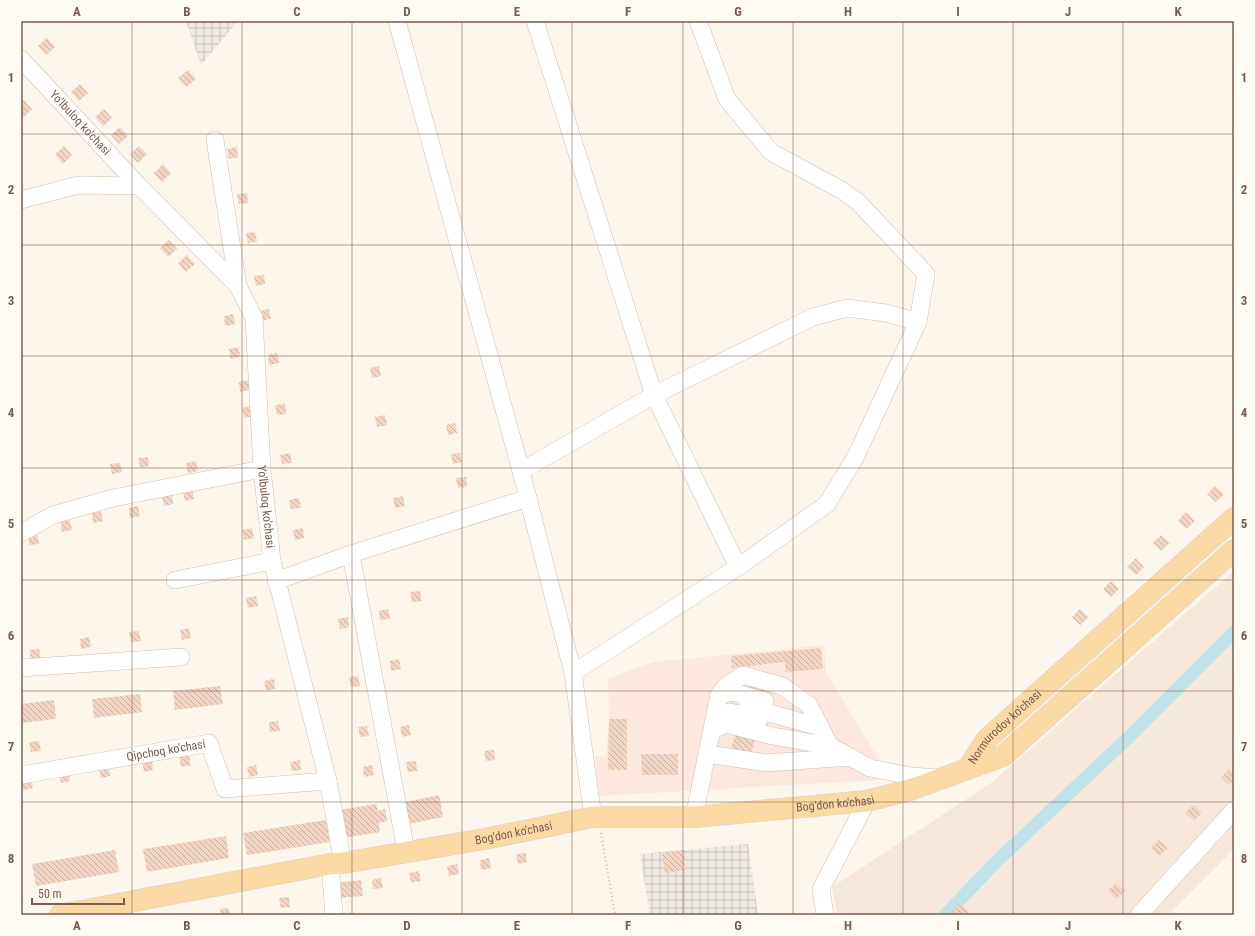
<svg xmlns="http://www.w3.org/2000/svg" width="1255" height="936" font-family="'Roboto Condensed',sans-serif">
<defs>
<pattern id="industrial-grid" width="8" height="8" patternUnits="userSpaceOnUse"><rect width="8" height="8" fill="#efe9e4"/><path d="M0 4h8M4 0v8" fill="none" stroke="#c7c0bb"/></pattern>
<pattern id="building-back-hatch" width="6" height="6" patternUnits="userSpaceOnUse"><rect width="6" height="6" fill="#f3d5c3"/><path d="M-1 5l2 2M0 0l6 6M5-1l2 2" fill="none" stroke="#cab0a1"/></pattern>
</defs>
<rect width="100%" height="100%" fill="#fdf6ec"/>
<!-- residential -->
<path fill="#f5e8da" d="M1234 571V849L1168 915H837L832 887 991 783Z"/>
<!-- commercial -->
<path fill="#fde8e0" d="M824 645 826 672 879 760 876 780 599 796 595 756 606 757 609 719 608 679 653 662Z"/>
<!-- industrial -->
<path fill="url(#industrial-grid)" d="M186 21H238L201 65Z
M748 844 758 915H650L640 854Z"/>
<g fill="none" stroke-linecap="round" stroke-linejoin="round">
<!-- canal -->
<path stroke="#bfe3e8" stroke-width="13" d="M945 915 998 860 1129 737 1234 632"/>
</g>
<!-- building -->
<path fill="url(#building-back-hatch)" d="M47 38 55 47 46 55 38 46Z
M188 70 196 79 186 87 178 78Z
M80 84 88 93 79 101 71 92Z
M24 100 32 109 23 118 21 115V103Z
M104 109 112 118 103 126 95 117Z
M120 127 128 136 119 144 111 135Z
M64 146 72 155 63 164 55 154Z
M139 146 147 154 138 163 130 154Z
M237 147 238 157 229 159 227 149Z
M163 164 171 173 162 182 154 173Z
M247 193 248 203 239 204 237 194Z
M255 232 257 242 248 243 246 233Z
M169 240 177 249 168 257 160 248Z
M187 255 195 264 186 272 178 263Z
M264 275 265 284 256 286 254 276Z
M269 309 271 319 261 321 260 311Z
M233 314 235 324 225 326 224 316Z
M239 347 240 357 231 359 229 349Z
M277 353 279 363 269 365 268 355Z
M379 366 381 376 372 378 370 368Z
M248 380 250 390 240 392 239 382Z
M285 404 286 414 277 415 275 405Z
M252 406 253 416 244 418 242 408Z
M385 415 387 425 377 427 375 417Z
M455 423 457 433 448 435 446 425Z
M290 453 292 463 282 464 280 455Z
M460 453 462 462 453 464 451 454Z
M148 457 149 466 140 468 138 458Z
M196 461 198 471 188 473 186 463Z
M120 463 122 472 112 474 110 464Z
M466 477 467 487 458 488 456 478Z
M1215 486 1224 494 1216 502 1207 494Z
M192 489 194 499 185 501 183 491Z
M172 494 173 504 164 506 162 496Z
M403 496 405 506 395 508 393 498Z
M299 498 301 508 291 509 289 500Z
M138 506 140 516 130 518 129 508Z
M101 511 103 521 93 523 92 513Z
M1186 512 1195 521 1186 529 1178 521Z
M70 520 72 530 62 532 61 522Z
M252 528 254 538 244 540 242 530Z
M303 528 304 538 295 540 293 530Z
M37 534 39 544 29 545 28 535Z
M1161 535 1170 543 1161 551 1153 543Z
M1136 558 1144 567 1136 575 1127 567Z
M1111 581 1119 589 1111 597 1103 589Z
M420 591 421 601 412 602 410 592Z
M256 596 258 606 248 608 246 598Z
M388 609 390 619 380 620 379 611Z
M1080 609 1089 617 1080 625 1072 617Z
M348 617 349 627 340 629 338 619Z
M189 628 191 638 182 640 180 630Z
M139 631 141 641 131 642 129 632Z
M89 637 91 647 81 649 80 639Z
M821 648 823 669 785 672V662L732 668 731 656Z
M39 649 41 658 31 660 30 650Z
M399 659 401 669 391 671 390 661Z
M755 670 774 674 751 753 730 752Z
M358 676 360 686 351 687 349 677Z
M274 679 275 689 266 691 264 681Z
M220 686 223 704 175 710 173 691Z
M140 694 142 712 94 718 92 699Z
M54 700 56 719 21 723V704Z
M609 719H627V770H608Z
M278 721 280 731 270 732 269 722Z
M409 725 411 735 402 737 400 727Z
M367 726 369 736 360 737 358 727Z
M39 741 41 751 31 752 29 742Z
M494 750 495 760 486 761 484 751Z
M641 754H678V775H642Z
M189 756 191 765 181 767 179 757Z
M152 760 153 770 144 772 142 762Z
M300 760 301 770 292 771 290 762Z
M416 761 417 771 408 772 406 762Z
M256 765 258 775 249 777 247 767Z
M372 765 374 775 364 777 363 767Z
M109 766 110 776 101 778 99 768Z
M1229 769 1234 774V781L1229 785 1221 777Z
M68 771 70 781 61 783 59 773Z
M31 778 33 788 23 790 22 780Z
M439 795 443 817 409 824 405 802Z
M376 804 378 811 385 809 387 821 379 823 380 832 343 838 338 810Z
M1194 805 1202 813 1194 821 1185 813Z
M326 820 330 842 247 855 243 833Z
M226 836 229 858 147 872 143 849Z
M1159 840 1168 848 1159 856 1151 848Z
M115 850 119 872 36 886 32 864Z
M683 850 686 870 665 873 662 854Z
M526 853 527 862 518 864 516 854Z
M489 858 491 868 481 870 480 860Z
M457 864 459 874 449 876 447 866Z
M419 871 421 881 411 882 409 873Z
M381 878 383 888 373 889 372 880Z
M361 880 363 896 338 898 336 883Z
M1116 883 1125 891 1116 899 1108 891Z
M289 897 290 907 281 908 279 898Z
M960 903 969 912 965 915H956L952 911Z
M229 908 230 915H221L220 909Z"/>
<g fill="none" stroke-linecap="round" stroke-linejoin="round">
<defs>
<g id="minor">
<path d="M397 21 521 471 573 673 593 817"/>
<path d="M535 21 654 395 738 567"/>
<path id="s1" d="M21 59 139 186 238 286 254 318 262 469 272 561 328 781 343 863"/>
<path d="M215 140 238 286"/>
<path d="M21 200 78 185 139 186"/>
<path d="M521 471 654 395 813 317 847 308 886 313 918 322"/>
<path d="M21 533 53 515 113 498 262 469"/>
<path d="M351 554 406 851"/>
<path d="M175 580 272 561"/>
<path d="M276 581 351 554 528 498"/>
<path d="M21 668 181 657"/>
<path d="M573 673 738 567 827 504 856 456 918 322 926 274 858 202 843 191 771 152 727 99 698 21"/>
<path d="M719 695 733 692 765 701"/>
<path d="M747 707 820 727"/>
<path d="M716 716 730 712 759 720"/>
<path d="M713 730 726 724 773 736 830 746 870 768 911 776 939 778"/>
<path d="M708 754 766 763 851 757"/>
<path id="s2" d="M21 775 209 743 225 789 328 781"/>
<path d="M694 817 719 695 726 686 743 675 782 686 809 705 830 746"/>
<path d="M330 864 334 915"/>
<path d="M825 915 821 889 867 801"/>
<path d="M1139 915 1234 810"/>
</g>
<g id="major">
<path id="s3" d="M967 769 987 739 1234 518"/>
<path id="s4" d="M60 915 330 864 343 863 484 839 593 817H694L867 801 913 789 1003 756 1234 550"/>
</g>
</defs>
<!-- minor casing -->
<use href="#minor" stroke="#d1beb0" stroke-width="18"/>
<!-- major casing -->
<use href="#major" stroke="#dad1cd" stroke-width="22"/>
<!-- path -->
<path stroke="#d9b8a5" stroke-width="2" stroke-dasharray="1 3" stroke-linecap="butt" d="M601 833 615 915"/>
<!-- minor -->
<use href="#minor" stroke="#fff" stroke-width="17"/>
<!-- major -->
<use href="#major" stroke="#fbd9a5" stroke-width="21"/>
</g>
<!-- grid -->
<path fill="none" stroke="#7a5c4d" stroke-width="1" stroke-opacity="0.55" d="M132 21V915M242 21V915M352 21V915M462 21V915M572 21V915M683 21V915M793 21V915M903 21V915M1013 21V915M1123 21V915M21 134H1234M21 245H1234M21 356H1234M21 468H1234M21 580H1234M21 691H1234M21 802H1234"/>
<g text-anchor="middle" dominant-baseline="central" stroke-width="3.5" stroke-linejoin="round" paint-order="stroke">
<!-- street labels -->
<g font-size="12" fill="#7a5c4d" stroke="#fffaf3">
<text stroke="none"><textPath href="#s1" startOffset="87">Yo'lbuloq ko'chasi</textPath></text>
<text stroke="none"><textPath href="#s1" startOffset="539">Yo'lbuloq ko'chasi</textPath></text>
<text stroke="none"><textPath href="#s3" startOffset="57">Normurodov ko'chasi</textPath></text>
<text stroke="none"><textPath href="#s2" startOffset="147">Qipchoq ko'chasi</textPath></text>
<text stroke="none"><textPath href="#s4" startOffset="785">Bog'don ko'chasi</textPath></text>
<text stroke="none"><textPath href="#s4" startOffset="461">Bog'don ko'chasi</textPath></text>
</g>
</g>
<!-- border -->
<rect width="1255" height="936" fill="none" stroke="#fffaf3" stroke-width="44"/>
<!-- scale -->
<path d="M32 898v6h92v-6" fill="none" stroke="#7a5c4d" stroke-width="2"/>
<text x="38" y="898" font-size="12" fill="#7a5c4d" stroke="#fffaf3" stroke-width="3" paint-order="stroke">50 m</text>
<rect x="22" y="22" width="1211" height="892" fill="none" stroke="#7a5c4d" stroke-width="1.5"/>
<g font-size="13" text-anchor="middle" font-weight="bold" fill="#7a5c4d">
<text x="77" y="16">A</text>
<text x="187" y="16">B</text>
<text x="297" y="16">C</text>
<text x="407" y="16">D</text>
<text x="517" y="16">E</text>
<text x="628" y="16">F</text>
<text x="738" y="16">G</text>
<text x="848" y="16">H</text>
<text x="958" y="16">I</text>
<text x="1068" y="16">J</text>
<text x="1178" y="16">K</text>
<text x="11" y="82">1</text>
<text x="1244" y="82">1</text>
<text x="11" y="194">2</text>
<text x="1244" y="194">2</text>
<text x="11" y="305">3</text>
<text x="1244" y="305">3</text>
<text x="11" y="417">4</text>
<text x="1244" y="417">4</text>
<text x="11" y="528">5</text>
<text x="1244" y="528">5</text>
<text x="11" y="640">6</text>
<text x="1244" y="640">6</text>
<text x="11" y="751">7</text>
<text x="1244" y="751">7</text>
<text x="11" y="863">8</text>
<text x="1244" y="863">8</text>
<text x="77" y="930">A</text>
<text x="187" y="930">B</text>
<text x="297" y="930">C</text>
<text x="407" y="930">D</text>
<text x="517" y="930">E</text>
<text x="628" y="930">F</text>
<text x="738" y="930">G</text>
<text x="848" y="930">H</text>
<text x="958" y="930">I</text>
<text x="1068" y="930">J</text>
<text x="1178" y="930">K</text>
</g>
</svg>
